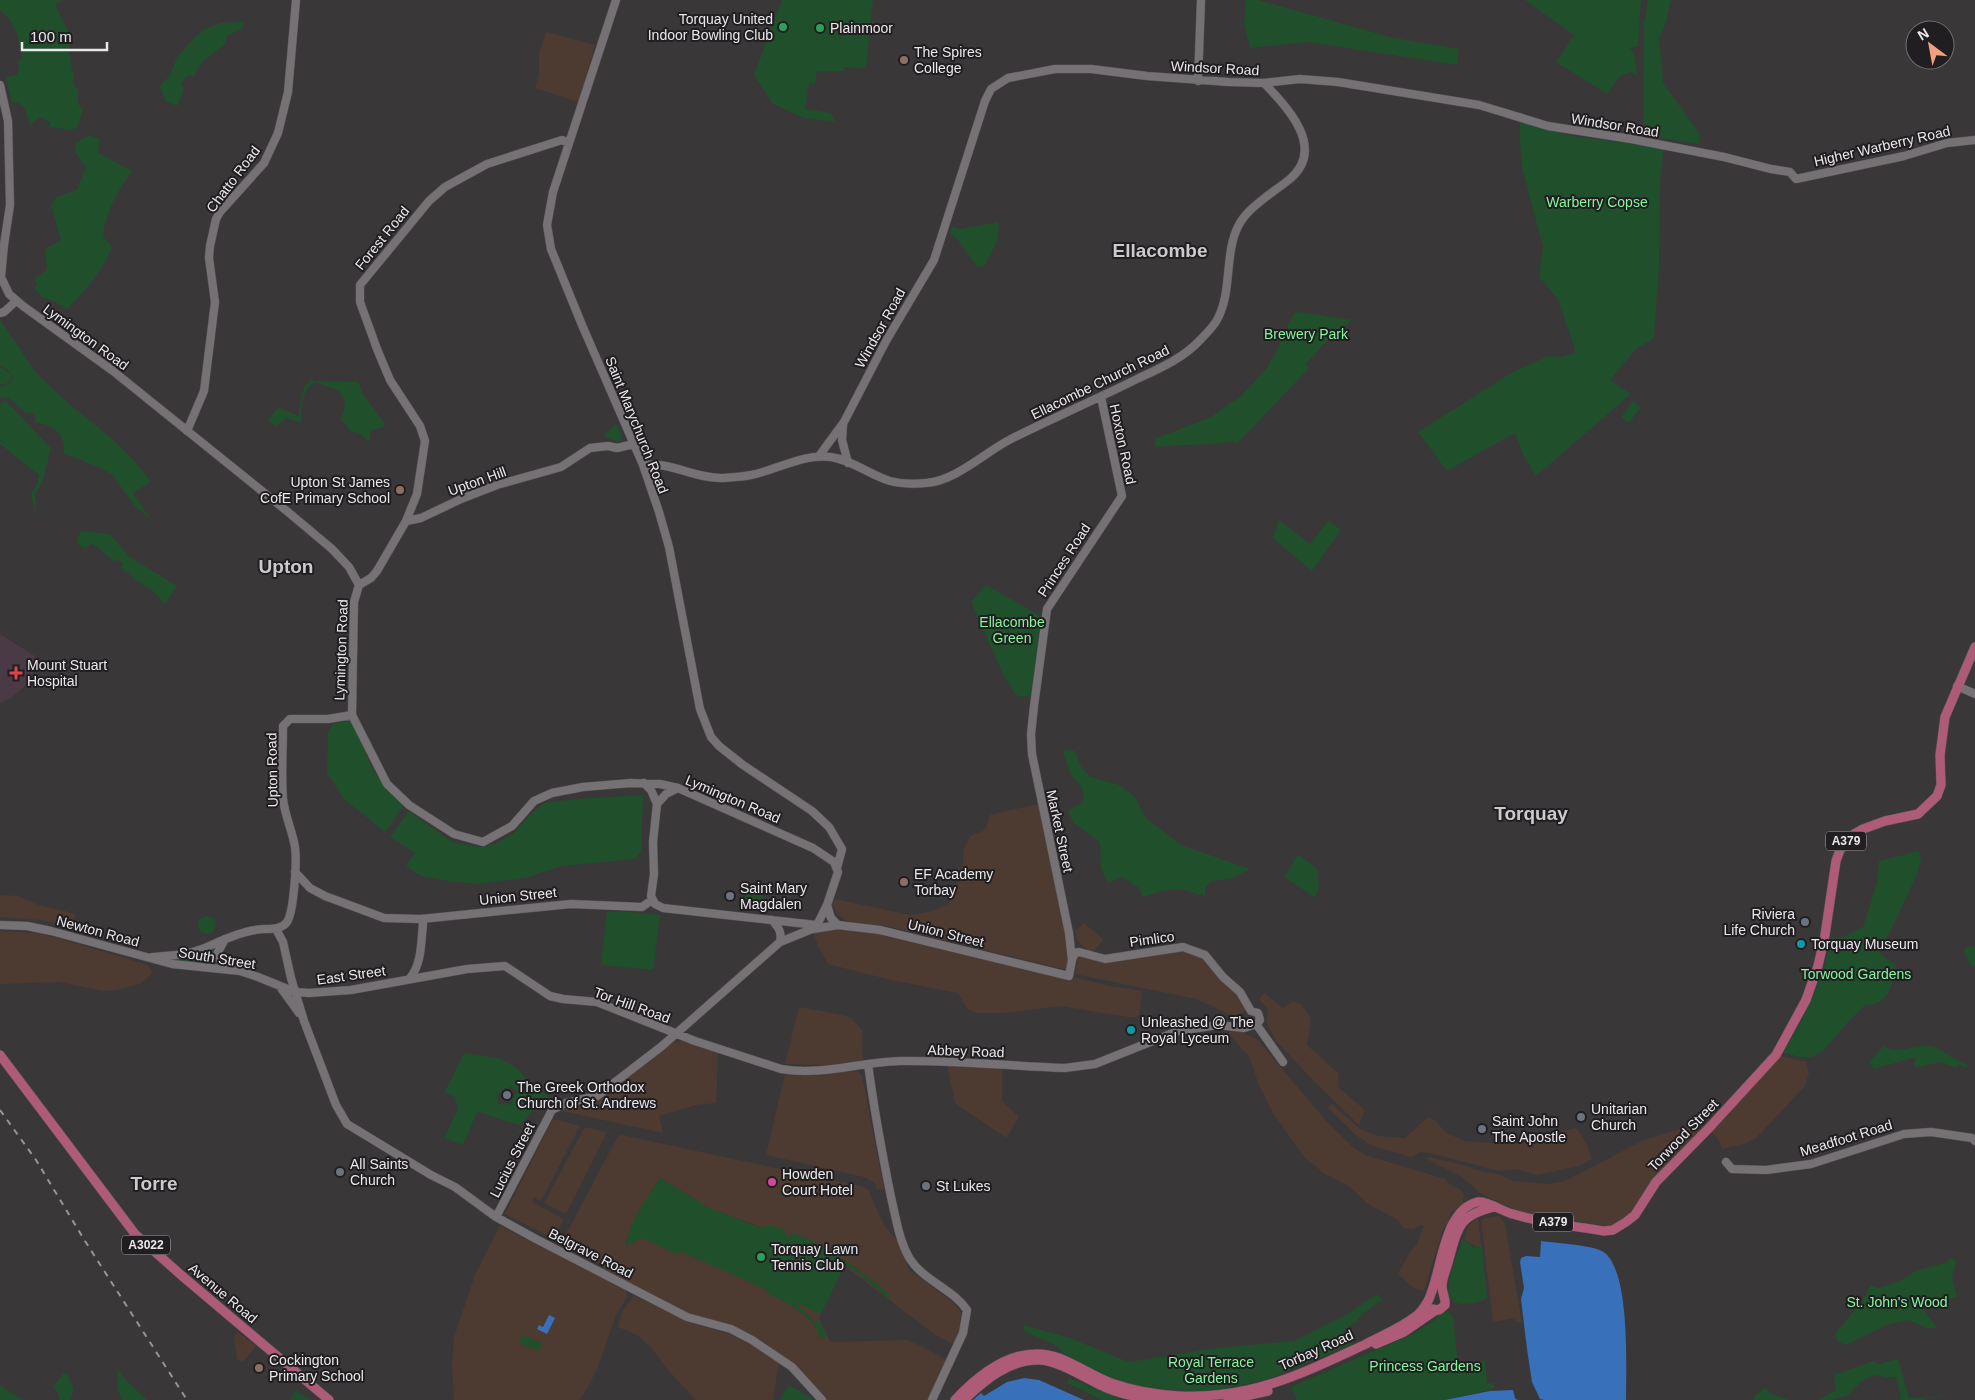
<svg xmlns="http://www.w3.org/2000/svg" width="1975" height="1400" font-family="Arial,sans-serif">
<rect width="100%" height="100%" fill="#3a3739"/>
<!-- commercial -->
<path fill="#4d3b32" d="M546 32 595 45 579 102 535 88 539 75V54Z
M1038 804 1066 933 1069 958 1067 970 886 926 846 921 838 914 832 904 835 899 910 915 928 912 938 909 949 903 953 897 958 881 952 870 962 868 964 849 970 836 985 830 990 815Z
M0 895 18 896 41 906 65 911 76 915 69 927 40 920 0 917Z
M1084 923 1103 939 1092 954 1077 940 1075 931Z
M826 925 880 930 1110 986 1142 991 1139 1015 1136 1017H1128L1061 1006 1003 1013H976L967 1009 958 993 891 980 828 964 818 946 812 929Z
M0 931 36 933 57 938 148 965 153 973 140 984 116 990 104 991 59 982 0 984Z
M1183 947 1205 955 1249 1008 1236 1017 1196 999 1075 974 1079 955 1090 958Z
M1264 993 1283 1008 1293 1002 1301 1004 1311 1018 1307 1045 1338 1073 1339 1088 1365 1110 1359 1125 1315 1082 1276 1041 1266 1022 1268 1009 1259 999Z
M799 1007 843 1015 851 1018 862 1030 863 1060 828 1065 785 1064Z
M1234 1030 1242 1032 1257 1039 1328 1123 1354 1148 1365 1155 1445 1179 1450 1185 1460 1189 1464 1194 1463 1205 1458 1209 1451 1212 1448 1223 1443 1229 1424 1291 1415 1289 1398 1274 1410 1252 1417 1244 1424 1226 1421 1225 1413 1229 1403 1228 1398 1220 1368 1204 1349 1186 1325 1174 1305 1158 1273 1113 1258 1083 1250 1058 1228 1033Z
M682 1041 718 1053 716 1103 696 1105 659 1116 663 1133 562 1111 566 1107 601 1097 672 1043Z
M1776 1055 1806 1062 1809 1074 1804 1087 1756 1138 1744 1144 1722 1149 1718 1139 1709 1128Z
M947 1065 964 1067H1002V1101L1019 1117 1006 1138 955 1103Z
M850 1071 858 1072 862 1076 884 1189H876V1184L864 1177 766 1155 785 1074 793 1076 823 1075Z
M1332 1104 1360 1129 1378 1136 1405 1138 1428 1117 1436 1121 1445 1132 1464 1141 1500 1144 1521 1143 1574 1128 1578 1130 1586 1143 1592 1159 1578 1166 1538 1175 1516 1169 1499 1171 1430 1153 1420 1152 1411 1157 1370 1145 1356 1135 1328 1108Z
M553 1119 580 1126 541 1201 534 1197 532 1202 564 1219 554 1239 505 1214Z
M1689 1126H1695L1700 1131 1671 1158 1632 1212 1612 1225H1601L1521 1212 1483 1195 1462 1177 1427 1159 1428 1157 1463 1165 1483 1172 1498 1174 1514 1181 1548 1184 1565 1181 1644 1140Z
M585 1127 607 1132 566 1214 544 1203Z
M622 1135 864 1187 869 1191 882 1221 890 1233 899 1241 909 1270 954 1303 961 1313 959 1331 954 1345 934 1334 853 1272 811 1246 709 1208 660 1178 639 1212 626 1240V1246L642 1238 653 1239 790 1298 821 1314 819 1318 830 1342 907 1340 923 1347 945 1359 946 1363 928 1400H827L796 1367 763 1341 743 1331 695 1317 616 1276 603 1269 604 1266 566 1247 562 1242 618 1136Z
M1499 1216 1505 1224 1522 1322H1516L1515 1318 1493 1322 1481 1219Z
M1478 1219 1481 1246 1476 1247 1464 1239 1467 1228 1474 1220Z
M500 1226 624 1288 626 1292 627 1297 616 1315 598 1367 587 1389 579 1400H454L452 1364 454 1337 475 1275Z
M634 1296 695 1324 740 1337 779 1361 773 1400H696L668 1370 650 1346 637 1335 618 1327 623 1310Z
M237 1333 240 1334 256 1346 243 1362 237 1359 234 1336Z"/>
<!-- medical -->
<path fill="#4a3a46" d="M0 634 41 660 25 686 11 698 0 703Z"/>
<!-- green -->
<path fill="#204f2c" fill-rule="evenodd" d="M0 0H62L55 5 70 35V47L68 49 74 78 73 83 78 90V104L83 110 77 128 70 130 50 127V122L40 117 30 125 24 107 17 102 12 103 6 77 17 75 19 71 18 61 22 58C20 42 15 19 0 11Z
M782 0H873L866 68 844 67V71H817L815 84 809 83 805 109 831 113 835 122 804 118 773 104 754 75Z
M1246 0H1258L1390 37 1459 49 1457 65 1309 42 1250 48 1244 24Z
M1525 0H1641L1638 46 1629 48 1634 53 1637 75 1631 72 1619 77 1607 94 1556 62 1574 35Z
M1648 0H1671L1665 25 1659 37 1663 83 1700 134 1699 144 1643 135 1644 20H1645Z
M243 22V28L227 36 225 44 203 61 194 76H187L181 83 184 90 177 106 165 101 160 86 170 75 177 57 194 38 205 29 221 23Z
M1520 121 1571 136 1664 148 1660 179 1659 263 1654 338 1635 350 1610 380 1631 394 1536 476 1524 456 1515 433 1447 471 1418 432 1511 373 1548 356 1561 357 1575 353 1574 346 1558 299 1539 277 1543 247 1522 167 1520 139Z
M89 135 99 139 98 153 132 171C117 192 106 211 103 236L112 247C101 273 86 290 67 309L52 300 43 298 34 288 37 284 35 279 47 269 45 249 61 240 51 205 56 197 77 190 86 167 75 152 76 143Z
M998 222 999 224 996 244 984 267 977 266 957 239 950 233 952 227 961 229Z
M1301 312 1352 320 1323 345 1305 365 1309 368 1237 444 1234 441C1208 446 1182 444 1156 447L1154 439 1209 418 1241 396 1266 369 1277 350 1294 313Z
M0 320 37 374 67 402 113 440 132 458 151 482 133 493 152 521 135 506 113 476 103 469 63 453C68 435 51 423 35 423V413H26L8 397 0 398V387L9 384 14 378 9 371 0 365Z
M0 367 11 374 12 379 8 383 0 385Z
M312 368V381L358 382 363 394 386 426 370 431V440L368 441 361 434 350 431 345 423 340 420C350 403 345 389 325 386 321 385 318 381 314 383 303 387 299 413 302 423L286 418 277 426 268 421 278 407 298 416 304 387 311 380Z
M6 401 51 448 43 481 35 495 37 519 31 494 37 484 39 475 0 444V440L7 445 0 439V404Z
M1633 401 1641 407 1629 423 1621 417Z
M616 423 622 436 620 441 613 440 604 436Z
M1279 520 1310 544 1329 520 1341 530 1312 571 1273 538Z
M81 531 110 534 128 556 177 586 165 604 152 590 134 579 129 572H126L121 567 123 564 118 559 115 562C107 557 98 545 90 544L85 549 76 542Z
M986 585 1041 616 1031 695 1021 697 1015 694 1004 676 971 602Z
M352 720 371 766 387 791 404 805 385 832 344 799 327 773 328 734 332 724Z
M1063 750 1075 751 1080 765 1090 777 1119 785 1126 790 1135 797 1146 818 1181 845 1250 869 1233 878 1212 881 1205 887V896L1180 889 1162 891 1142 897 1139 888 1122 877 1108 883 1101 868 1100 842 1074 823 1067 811 1083 802C1085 780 1078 788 1071 774 1067 766 1065 757 1063 750Z
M643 795 641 852 635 859 562 866 525 878 476 884 448 881 421 876 406 866 415 853 390 837 409 811 452 842 482 847 496 843 513 834 529 816 544 803 576 799Z
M1919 851 1921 861 1917 874 1889 934 1880 949 1881 955 1896 965C1894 984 1888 1006 1865 1005L1848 1022 1824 1050 1812 1057H1799L1783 1052C1807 1015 1822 981 1832 938L1843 937 1863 927 1877 883 1879 861Z
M1298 854 1317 869 1319 888 1315 898 1285 877Z
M744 886 764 888 761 910 740 909 739 899H745L747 893Z
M621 911 660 915 653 970 601 965 607 912Z
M198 925a9 9 0 1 1 18 0a9 9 0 1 1-18 0Z
M225 938 217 954 229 969 160 961Z
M1975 946V967L1970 964 1964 953 1965 948Z
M1884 1046C1899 1055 1910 1045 1926 1046 1939 1046 1945 1054 1955 1059 1960 1062 1965 1062 1969 1066L1963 1068V1066L1958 1065 1956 1068 1940 1062 1916 1068 1914 1064 1916 1057 1874 1069 1870 1064V1061Z
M464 1053 497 1058 509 1063 520 1071 530 1086 550 1097V1102L533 1111 519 1125 478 1112 475 1117 463 1145 444 1138 458 1109 455 1097 445 1092ZM511 1086 518 1092 510 1101 512 1102 510 1105 507 1103 505 1106 502 1103 500 1105 497 1103 499 1100 496 1097 505 1088 508 1089Z
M660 1178 709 1208 761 1228 769 1225 784 1229 788 1238 794 1233C831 1248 860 1270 890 1295L888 1298 854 1270 818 1249 844 1267 821 1314 680 1251 678 1255 642 1238 626 1246C628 1222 648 1198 660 1178Z
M1463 1239 1473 1247 1482 1246 1487 1298C1481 1302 1472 1303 1465 1304 1432 1306 1458 1255 1463 1239Z
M1951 1258 1956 1261 1952 1278 1957 1297 1938 1302 1920 1303 1921 1307 1938 1328H1926L1909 1320 1889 1324 1846 1345 1837 1341 1835 1335C1845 1319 1865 1303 1870 1285L1880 1288 1901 1280 1918 1270 1945 1263Z
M767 1290 797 1304 815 1323 817 1319 825 1332V1338L819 1337C815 1315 784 1302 766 1292Z
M1377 1294 1382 1300 1362 1314 1357 1321 1343 1331 1344 1341 1353 1344 1266 1380 1211 1391H1194L1146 1388 1122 1382 1090 1368 1066 1355 1055 1345 1024 1331 1023 1325 1070 1338 1129 1362 1209 1349 1294 1341 1344 1316Z
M1443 1308 1453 1316 1458 1364 1485 1360 1487 1383H1494V1389L1445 1400H1297L1291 1387 1411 1335 1435 1320 1439 1310Z
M523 1335 542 1343 538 1351 519 1343Z
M1898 1359 1909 1398H1923L1951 1394 1922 1400H1899L1901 1397 1896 1377H1886L1875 1375 1862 1381 1847 1396 1831 1400H1818L1836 1390 1834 1375 1873 1361 1879 1364Z
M118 1369 126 1380 147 1400H122L117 1389Z
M63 1374H67L74 1389 70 1400H60L57 1391 53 1387Z
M1069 1378 1121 1399 1120 1400H1102L1067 1383Z
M0 1385 21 1399 25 1400H0Z
M789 1385 814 1400H780Z
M1765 1388 1773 1395 1790 1400H1753L1755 1395Z
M296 1390 310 1400H290Z"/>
<!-- water -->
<path fill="#3870ba" d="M1541 1241C1555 1243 1591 1245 1602 1251 1631 1267 1626 1370 1626 1400H1544L1540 1399 1532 1382 1527 1349 1521 1299 1524 1288 1520 1262 1521 1258 1526 1256 1540 1257Z
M549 1315 555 1318 547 1334 537 1329 539 1325 543 1327Z
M1024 1378 1039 1380 1084 1400H973L981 1393 984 1396 1007 1382Z
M1513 1390 1515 1398 1517 1400H1445L1490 1391Z"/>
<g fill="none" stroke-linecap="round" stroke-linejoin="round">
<defs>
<path id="tertiary" d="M616 0 553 192 547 225 551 249 582 325 643 465 659 512 669 547 700 709 711 737 719 746 743 765 812 811 829 827 842 849 837 868
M1198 81 1201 0
M0 85 8 121 10 205 4 245 1 277 9 294 23 306 113 371 288 512 332 549 349 567 359 585
M0 313 4 312 16 301
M843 424 842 440 848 463
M187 431 204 391 215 302 209 258 210 246 216 219 220 212 264 163 278 133 288 92 296 0
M819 456 844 422 886 341 934 260 985 101 991 89 1008 78 1055 69H1091L1147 76 1228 82 1264 83 1300 79 1338 82 1479 105 1548 126 1631 139 1724 157 1771 169 1790 172 1796 179 1904 156 1947 143 1975 140
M643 465C670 461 695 479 723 478 732 477 742 477 751 475 777 470 804 453 831 457 852 460 870 475 890 481 901 484 915 484 926 483 956 481 985 452 1011 439 1053 418 1097 399 1139 378 1161 368 1185 357 1201 339 1207 333 1215 325 1218 318 1234 287 1222 245 1244 217 1256 202 1275 191 1290 179 1326 148 1288 108 1264 83
M406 521 417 494 425 441 420 426 390 380 377 349 360 302V285L429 201 445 187 487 164 562 140 569 143
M359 585 354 602 352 715 387 784 409 805 454 834 483 842 512 826 534 801 552 793 583 787 631 783 660 784 678 788 813 848 834 862 838 872 827 905 818 923 816 925 663 908 655 904 651 896 654 874 653 842 657 804 651 790 644 783
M359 585 371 578 377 571 406 521 421 518 461 499 497 485 561 467 590 448 608 446 617 448 634 444
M1957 686 1975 694
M657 804 666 794 678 788
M295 872 310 888 325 896 384 918 421 919 571 904 642 907 652 900
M827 905 831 918 838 925 880 930 1069 976 1072 960 1069 933 1032 754 1031 734 1034 706 1047 609 1122 496 1101 397
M772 920C779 928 782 932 780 942
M0 925 27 926 51 931 172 964 240 971 258 977 295 992 309 993 351 990 467 969 505 966 550 996 563 999 597 1002 695 1041 781 1069C821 1076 860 1062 900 1061 955 1060 1010 1066 1065 1068L1095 1064 1178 1031 1218 1025 1244 1028 1257 1024 1260 1020 1258 1013 1251 1011 1240 992 1223 977 1205 955 1183 947 1105 959 1079 952 1075 953 1072 960
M276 929 283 942 291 978 304 1021 336 1105 347 1124 431 1175 455 1187 496 1217 536 1239 687 1317 731 1329 752 1340 792 1367 822 1400
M813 929 838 925
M225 939 217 954 222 963 229 969
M153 957C169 956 187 955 202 949 219 942 236 933 255 930 265 928 281 931 287 922 294 912 297 860 295 847 292 830 285 816 283 799 281 775 283 750 283 726L290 719H328L352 715
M410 978C422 964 421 941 423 924L421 919
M281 988 299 1013
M1256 1024 1283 1062
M868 1064C874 1109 882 1153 891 1197 896 1218 899 1241 910 1259 924 1281 953 1289 967 1310L963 1333 932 1400
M1726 1162 1732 1169 1766 1170 1811 1164 1904 1134 1931 1132 1972 1138 1975 1141
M496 1217 552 1110 566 1103 597 1096 662 1046 780 942 812 929 816 925"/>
<path id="primary" d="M0 1055 135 1234 181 1275 329 1400
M1432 1309 1439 1310 1445 1305C1446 1298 1442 1294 1442 1286 1442 1278 1447 1268 1449 1259 1458 1227 1459 1215 1494 1207
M1376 1344 1404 1332 1436 1310
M955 1400C981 1372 1018 1343 1059 1358 1077 1365 1093 1376 1111 1383 1154 1398 1204 1400 1248 1390 1289 1381 1327 1362 1366 1344 1383 1335 1401 1328 1416 1316 1421 1313 1425 1306 1428 1301 1442 1274 1442 1211 1477 1202 1485 1200 1504 1212 1513 1214 1542 1223 1574 1226 1604 1231L1613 1230 1626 1222 1635 1215 1656 1182 1709 1128 1776 1055 1806 1000 1818 966 1825 935 1836 861 1840 850 1854 834 1863 829 1885 821 1918 814 1937 796 1941 785 1940 755 1945 717 1975 647
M964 1400C984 1381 1009 1359 1040 1360 1059 1361 1083 1377 1100 1385 1118 1394 1140 1398 1160 1400
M1228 1400 1268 1391"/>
</defs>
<!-- tertiary casing -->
<use href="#tertiary" stroke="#555355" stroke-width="9"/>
<!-- primary casing -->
<use href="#primary" stroke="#555355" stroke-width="10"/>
<!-- tertiary -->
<use href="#tertiary" stroke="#757174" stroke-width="8"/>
<!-- primary -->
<use href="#primary" stroke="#ad5b76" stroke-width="9"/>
<!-- rail -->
<path stroke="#969496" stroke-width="2" stroke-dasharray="6 6" stroke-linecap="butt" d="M0 1110 36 1160 85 1241 187 1400"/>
</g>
<!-- markers -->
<g fill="#2e9e5b" stroke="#201e20" stroke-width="2">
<circle cx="783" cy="27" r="5"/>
<circle cx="820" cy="28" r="5"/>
<circle cx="761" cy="1257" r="5"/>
</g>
<g fill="#8d6e63" stroke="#201e20" stroke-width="2">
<circle cx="904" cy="60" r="5"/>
<circle cx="400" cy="490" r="5"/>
<circle cx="904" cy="882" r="5"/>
<circle cx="259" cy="1368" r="5"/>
</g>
<path fill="#e0444e" stroke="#201e20" stroke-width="2" d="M13.5 665.5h5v5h5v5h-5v5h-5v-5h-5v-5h5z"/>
<g fill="#6b7280" stroke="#201e20" stroke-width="2">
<circle cx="730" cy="896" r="5"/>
<circle cx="1805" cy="922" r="5"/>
<circle cx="507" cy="1095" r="5"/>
<circle cx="1581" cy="1117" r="5"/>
<circle cx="1482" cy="1129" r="5"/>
<circle cx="340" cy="1172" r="5"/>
<circle cx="926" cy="1186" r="5"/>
</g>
<g fill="#0f9aa8" stroke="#201e20" stroke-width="2">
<circle cx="1801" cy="944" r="5"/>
<circle cx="1131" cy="1030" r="5"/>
</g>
<circle fill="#d1479c" stroke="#201e20" stroke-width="2" cx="772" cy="1182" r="5"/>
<g text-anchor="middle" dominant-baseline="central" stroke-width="4" stroke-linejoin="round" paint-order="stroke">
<!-- shield labels -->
<g fill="#201e20" stroke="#adabad" stroke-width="1">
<rect x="1826" y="831.5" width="40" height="19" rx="4"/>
<rect x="1533" y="1212.5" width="40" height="19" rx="4"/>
<rect x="122" y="1235.5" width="48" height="19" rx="4"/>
</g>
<g font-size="12" font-weight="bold" fill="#eae8ea">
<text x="1846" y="841">A379</text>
<text x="1553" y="1222">A379</text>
<text x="146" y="1245">A3022</text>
</g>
<!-- poi labels -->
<g font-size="14" fill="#eae8ea" stroke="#201e20" text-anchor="start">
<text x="773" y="19" text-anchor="end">Torquay United<tspan x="773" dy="16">Indoor Bowling Club</tspan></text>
<text x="830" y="28">Plainmoor</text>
<text x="914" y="52">The Spires<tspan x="914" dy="16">College</tspan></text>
<text x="390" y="482" text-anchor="end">Upton St James<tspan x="390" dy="16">CofE Primary School</tspan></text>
<text x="27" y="665">Mount Stuart<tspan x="27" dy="16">Hospital</tspan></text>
<text x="914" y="874">EF Academy<tspan x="914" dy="16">Torbay</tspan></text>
<text x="740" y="888">Saint Mary<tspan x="740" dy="16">Magdalen</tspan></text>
<text x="1795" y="914" text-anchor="end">Riviera<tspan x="1795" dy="16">Life Church</tspan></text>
<text x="1811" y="944">Torquay Museum</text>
<text x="1141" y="1022">Unleashed @ The<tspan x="1141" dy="16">Royal Lyceum</tspan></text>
<text x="517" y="1087">The Greek Orthodox<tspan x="517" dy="16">Church of St. Andrews</tspan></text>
<text x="1591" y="1109">Unitarian<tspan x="1591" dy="16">Church</tspan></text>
<text x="1492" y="1121">Saint John<tspan x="1492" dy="16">The Apostle</tspan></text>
<text x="350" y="1164">All Saints<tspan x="350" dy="16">Church</tspan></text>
<text x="782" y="1174">Howden<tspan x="782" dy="16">Court Hotel</tspan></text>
<text x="936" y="1186">St Lukes</text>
<text x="771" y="1249">Torquay Lawn<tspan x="771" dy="16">Tennis Club</tspan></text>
<text x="269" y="1360">Cockington<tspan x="269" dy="16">Primary School</tspan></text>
</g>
<!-- street labels -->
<g font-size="14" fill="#eae8ea" stroke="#201e20">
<text transform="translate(1215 68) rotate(3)">Windsor Road</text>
<text transform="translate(1615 125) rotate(9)">Windsor Road</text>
<text transform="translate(1882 146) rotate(-13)">Higher Warberry Road</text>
<text transform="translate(233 179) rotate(-53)">Chatto Road</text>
<text transform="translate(382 238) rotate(-51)">Forest Road</text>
<text transform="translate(880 328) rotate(-61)">Windsor Road</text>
<text transform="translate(86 337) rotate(36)">Lymington Road</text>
<text transform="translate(1100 382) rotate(-26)">Ellacombe Church Road</text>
<text transform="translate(637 425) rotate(68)">Saint Marychurch Road</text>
<text transform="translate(1123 444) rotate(78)">Hoxton Road</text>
<text transform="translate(477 481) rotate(-20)">Upton Hill</text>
<text transform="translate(1064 560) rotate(-57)">Princes Road</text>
<text transform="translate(341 650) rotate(-88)">Lymington Road</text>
<text transform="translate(272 770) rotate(-91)">Upton Road</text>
<text transform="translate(733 799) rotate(23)">Lymington Road</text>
<text transform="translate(1060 831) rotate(78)">Market Street</text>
<text transform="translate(518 896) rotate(-6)">Union Street</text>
<text transform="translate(98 931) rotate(15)">Newton Road</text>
<text transform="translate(946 933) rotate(14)">Union Street</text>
<text transform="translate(1152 939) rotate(-8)">Pimlico</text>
<text transform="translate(217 958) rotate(9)">South Street</text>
<text transform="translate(351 975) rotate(-8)">East Street</text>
<text transform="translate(632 1005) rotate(20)">Tor Hill Road</text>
<text transform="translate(966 1051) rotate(2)">Abbey Road</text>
<text transform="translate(1683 1135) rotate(-46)">Torwood Street</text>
<text transform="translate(1846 1138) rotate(-17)">Meadfoot Road</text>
<text transform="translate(512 1160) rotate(-63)">Lucius Street</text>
<text transform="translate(591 1253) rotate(27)">Belgrave Road</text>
<text transform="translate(223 1293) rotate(40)">Avenue Road</text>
<text transform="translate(1316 1350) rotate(-24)">Torbay Road</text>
</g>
<!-- park labels -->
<g font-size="14" fill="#85f69e" stroke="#201e20">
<text x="1597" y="202">Warberry Copse</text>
<text x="1306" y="334">Brewery Park</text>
<text x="1012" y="622">Ellacombe<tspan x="1012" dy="16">Green</tspan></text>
<text x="1856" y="974">Torwood Gardens</text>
<text x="1897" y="1302">St. John's Wood</text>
<text x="1211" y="1362">Royal Terrace<tspan x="1211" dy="16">Gardens</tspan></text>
<text x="1425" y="1366">Princess Gardens</text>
</g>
<!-- district labels -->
<g font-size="19" font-weight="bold" fill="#cdc9cd" stroke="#201e20">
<text x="1160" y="250">Ellacombe</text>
<text x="286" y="566">Upton</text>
<text x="1531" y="813">Torquay</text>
<text x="154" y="1183">Torre</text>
</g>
</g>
<!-- north arrow -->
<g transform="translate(1930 45) rotate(328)"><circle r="24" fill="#201e20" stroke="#716f71"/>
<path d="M0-4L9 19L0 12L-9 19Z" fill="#f2a17e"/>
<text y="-8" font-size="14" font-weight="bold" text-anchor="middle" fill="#eae8ea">N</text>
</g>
<!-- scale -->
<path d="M22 42v8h85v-8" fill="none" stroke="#eae8ea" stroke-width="2.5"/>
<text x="30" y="42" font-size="15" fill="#eae8ea" stroke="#201e20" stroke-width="4" paint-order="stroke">100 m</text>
</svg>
